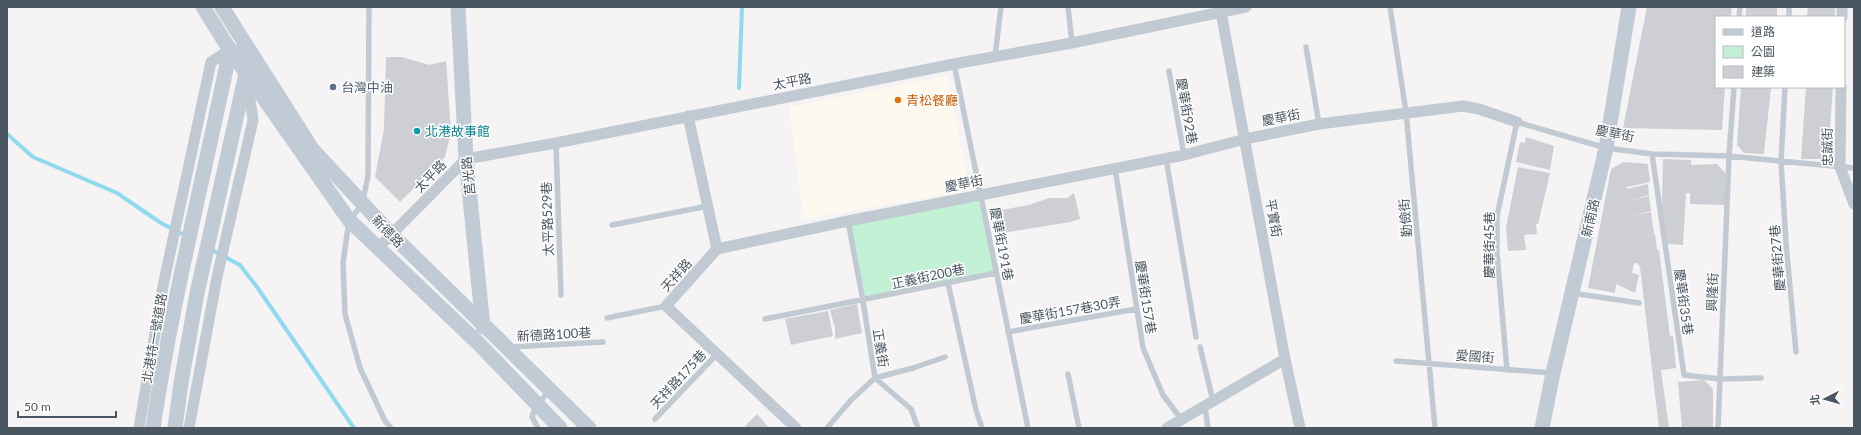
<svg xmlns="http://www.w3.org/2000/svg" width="1861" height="435" font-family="Lato,'Noto Sans TC',sans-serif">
<rect width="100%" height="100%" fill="#f5f3f3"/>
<!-- commercial -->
<path fill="#fdf9ef" d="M947 76 970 190 804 219 789 107Z"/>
<!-- green -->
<path fill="#c3f1d5" d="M981 195 996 273 863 301 848 221Z"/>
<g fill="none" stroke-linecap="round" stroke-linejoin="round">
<!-- stream -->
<path stroke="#90daee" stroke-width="4" d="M739 88 742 7
M7 134 33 157 117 193 161 223 186 236
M210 249 240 265 257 287 354 428"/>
</g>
<!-- building -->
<path fill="#cdcfd5" d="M1647 7H1732L1731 17H1716V87H1725L1722 130 1623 128Z
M1746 7H1777V17H1746Z
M1808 7H1835V17H1807Z
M386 57H402L429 65 446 61 451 132 445 157 400 202 375 177 384 129Z
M1741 87H1771L1764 154 1744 153 1737 145Z
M1806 87H1833L1828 154 1822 159H1801Z
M1526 137 1554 146 1550 170 1516 162 1520 142 1525 143Z
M1663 159 1691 160V165L1717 164 1726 174 1725 205 1690 204V193H1686L1683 245 1667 244 1662 206Z
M1623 162 1648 164 1650 182 1627 187 1625 175 1627 189 1648 184 1649 195 1628 201 1649 196 1651 211 1630 216 1651 212 1654 234 1634 238 1655 234 1657 250H1659L1670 336H1673L1676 368 1661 370 1669 428H1659L1640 267 1637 263H1634L1632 273 1639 275 1635 293 1616 284 1615 293 1588 288 1611 169Z
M1518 167 1550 173 1538 224H1536L1537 234 1524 235 1526 250 1508 251 1506 228Z
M1074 193 1080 219 1070 222 1002 233 996 211 1029 205 1049 198H1067Z
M857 304 862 333 835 339V328L830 310Z
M828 311 833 336 791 345 785 319Z
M1704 380 1713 389V428H1682L1678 382Z
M757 414 769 428H744L748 423Z"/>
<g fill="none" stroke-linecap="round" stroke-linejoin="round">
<!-- lane -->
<path stroke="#c1cad2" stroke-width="5.5" d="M369 7 368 176 362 205 349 220 343 263 345 314 360 368 385 421 391 428
M1068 7 1072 43
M1390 7 1406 112 1435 428
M1739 17 1740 7
M1789 17V7
M1306 47 1319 124
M995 56 1001 7
M954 64 1028 428
M1169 71 1184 155
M1785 87 1781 162 1786 243 1796 352
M556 143 561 295
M1652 154 1684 375 1720 379 1761 378
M1166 158 1196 337
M1115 168 1143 348 1163 395 1182 420
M848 221 863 301 875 378
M612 225 708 206
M948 283 976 410 982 428
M1572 293 1639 303
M607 318 666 306
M765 319 996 273
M1008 332 1136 309
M510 347 603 342
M1200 347 1213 401
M1396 361 1552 373
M1507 370 1497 253V216L1517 122 1606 148 1652 154 1729 156 1854 168
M1068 374 1079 428
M875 378 911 409 918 428
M1205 407 1208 428
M655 419 717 354
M538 428 532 417 536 405 550 391
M827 428 851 400 875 378 913 368 945 357
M1718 428 1729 156 1734 87"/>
<!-- street -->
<path stroke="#c1cad2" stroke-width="11" d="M1221 12 1285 359 1300 428
M1842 17V7
M1841 87 1840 167 1854 204
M688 116 717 249
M378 248 466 159 556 143 959 63 1072 43 1246 7
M717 249 848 221 1184 155 1245 139 1319 124 1463 106 1479 109 1517 122
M717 249 666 306 796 428
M139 428 163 286 211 62 230 50
M189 428 217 277 253 120 247 80
M1167 428 1285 359"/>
<!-- secondary -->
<path stroke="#c1cbd6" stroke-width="15" d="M203 7 230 50 349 220 479 344 560 428
M222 7 312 149 392 235 589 428
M458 7 466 159 483 327
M153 428C172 301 204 176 230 50L257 63 246 74 197 293 181 383 175 428
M1542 428 1553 373 1606 148 1629 7"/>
</g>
<!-- markers -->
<circle fill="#5c6f8a" stroke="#fff" stroke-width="1.5" cx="333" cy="87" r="4"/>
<circle fill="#e8710a" stroke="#fff" stroke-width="1.5" cx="898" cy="100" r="4"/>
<circle fill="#0f9aa8" stroke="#fff" stroke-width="1.5" cx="417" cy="131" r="4"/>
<g text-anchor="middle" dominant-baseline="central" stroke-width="3" stroke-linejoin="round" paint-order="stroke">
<!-- street labels -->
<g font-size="13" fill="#4a5661" stroke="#fff">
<text transform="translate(792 81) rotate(-11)">太平路</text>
<text transform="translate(1187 111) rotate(80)">慶華街92巷</text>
<text transform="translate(1281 117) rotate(-11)">慶華街</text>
<text transform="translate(1615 133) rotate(11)">慶華街</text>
<text transform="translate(1827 147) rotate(-91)">忠誠街</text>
<text transform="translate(430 176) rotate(-46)">太平路</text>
<text transform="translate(468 176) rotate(-96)">莒光路</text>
<text transform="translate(964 183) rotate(-11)">慶華街</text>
<text transform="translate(1274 218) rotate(80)">平實街</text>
<text transform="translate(1405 218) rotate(-95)">勤儉街</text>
<text transform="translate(1590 218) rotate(-77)">新南路</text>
<text transform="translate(547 219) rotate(-92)">太平路529巷</text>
<text transform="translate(388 231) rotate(45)">新德路</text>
<text transform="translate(1002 244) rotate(79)">慶華街191巷</text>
<text transform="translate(1489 245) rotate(-90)">慶華街45巷</text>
<text transform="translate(1777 258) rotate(-95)">慶華街27巷</text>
<text transform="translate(676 275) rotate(-48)">天祥路</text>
<text transform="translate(928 276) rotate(-12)">正義街200巷</text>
<text transform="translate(1712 292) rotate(-88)">興隆街</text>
<text transform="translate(1146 297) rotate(81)">慶華街157巷</text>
<text transform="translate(1684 302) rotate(82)">慶華街35巷</text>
<text transform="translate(1070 310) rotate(-10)">慶華街157巷30弄</text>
<text transform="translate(554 334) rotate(-3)">新德路100巷</text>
<text transform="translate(154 338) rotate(-80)">北港特一號道路</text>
<text transform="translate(881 348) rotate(81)">正義街</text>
<text transform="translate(1475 356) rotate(4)">愛國街</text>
<text transform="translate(678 379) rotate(-47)">天祥路175巷</text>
</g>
<!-- service labels -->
<g font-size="13" fill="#4e5e75" stroke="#fff" text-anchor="start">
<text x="341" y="87">台灣中油</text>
</g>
<!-- food labels -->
<g font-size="13" fill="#c56008" stroke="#fff" text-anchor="start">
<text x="906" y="100">青松餐廳</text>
</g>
<!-- culture labels -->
<g font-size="13" fill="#0d838f" stroke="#fff" text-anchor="start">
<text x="425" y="131">北港故事館</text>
</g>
</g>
<!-- border -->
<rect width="1861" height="435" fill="none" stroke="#4a5661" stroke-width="16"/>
<!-- legend -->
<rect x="1715" y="16" width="130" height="72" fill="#ffffff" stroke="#b7bbc0"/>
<rect x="1723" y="29" width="20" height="6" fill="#c1cbd6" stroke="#b7bbc0"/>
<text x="1751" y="36" font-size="12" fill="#4a5661">道路</text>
<rect x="1723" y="46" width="20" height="12" fill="#c3f1d5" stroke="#b7bbc0"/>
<text x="1751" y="56" font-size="12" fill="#4a5661">公園</text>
<rect x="1723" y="66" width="20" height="12" fill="#cdcfd5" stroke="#b7bbc0"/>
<text x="1751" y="76" font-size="12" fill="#4a5661">建築</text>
<!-- north arrow -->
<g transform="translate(1825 399) rotate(264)" stroke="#ffffff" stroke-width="3" paint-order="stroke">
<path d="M0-3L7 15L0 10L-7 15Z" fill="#4a5661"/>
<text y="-6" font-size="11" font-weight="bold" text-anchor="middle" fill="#4a5661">北</text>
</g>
<!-- scale -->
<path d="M18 411v6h98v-6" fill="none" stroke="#4a5661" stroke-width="2"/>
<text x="24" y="411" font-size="12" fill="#4a5661" stroke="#ffffff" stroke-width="3" paint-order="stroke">50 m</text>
</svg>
